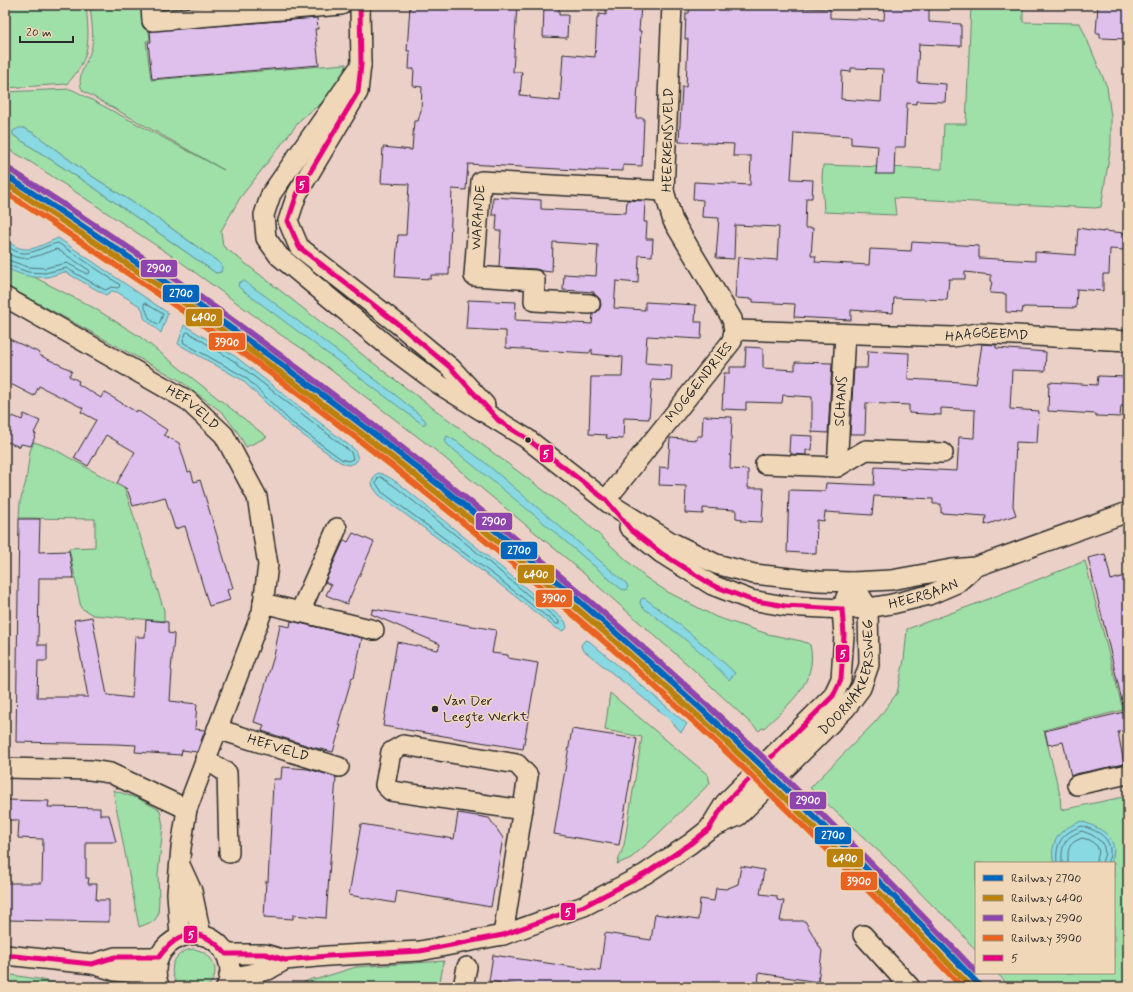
<svg xmlns="http://www.w3.org/2000/svg" width="1133" height="992" font-family="Mynerve,sans-serif">
<rect width="100%" height="100%" fill="#ebd0c8"/>
<filter id="ink" filterUnits="userSpaceOnUse"><feTurbulence type="fractalNoise" baseFrequency=".025" numOctaves="2"/><feDisplacementMap in="SourceGraphic" scale="8" xChannelSelector="R" yChannelSelector="G"/><feConvolveMatrix kernelMatrix="1 2 1 2 8 2 1 2 1" color-interpolation-filters="sRGB"/></filter>
<g filter="url(#ink)">
<!-- green -->
<path fill="#9fdfa8" stroke="#65856a" fill-rule="evenodd" d="M5 5H86C89 39 92 57 67 84L5 88Z
M90 5H146L150 40 146 41 151 80 346 64V69L336 92 301 119 240 198 221 231 223 246 390 376 582 519 645 577 666 591 716 617 768 634 801 641 807 643 810 645C819 682 787 706 764 728H762L759 731 695 671 566 558 435 450 367 398 306 351 281 335 178 260 32 163 5 147V92L70 89 75 91 224 170 83 91C74 76 89 62 92 46 94 33 91 18 90 5ZM24 128 35 134 87 173 157 218 221 264V272L216 273 96 189 13 135Z
M154 5H238L155 13Z
M971 5H1023V22L1080 23 1107 87 1111 117V145L1101 207 1095 208 894 198 896 215 824 212 822 178 823 165 942 169 944 124H966Z
M5 262 94 308 139 336 267 437 246 447 238 433 223 413 179 380 5 285Z
M34 442 54 449 125 489 164 610V621L93 615 81 608 69 548 95 547V519L19 518 20 502 26 481 30 451Z
M1085 561 1123 710 1044 730 1060 795 1061 810 1128 796V987H1010L997 973H1114V863H976V951L951 921 936 909 886 858 810 788 877 720 897 693 904 660 907 629 973 605Z
M610 693 708 775 710 783 656 836 631 858 617 864 624 845 642 737 605 730Z
M113 790 139 799 160 810 163 826 158 875 159 900 158 915 154 921 139 927Z
M194 949C213 952 223 973 207 987H180C165 973 173 950 194 949Z
M444 961 439 987H293L314 978V980L356 967Z
M5 974 38 979 73 987 80 982 99 987H5Z"/>
<!-- water -->
<path fill="#88d9e2" stroke="#639399" d="M19 128H24L35 134 87 173 157 218 221 264 222 268 221 272 216 273 96 189 13 135V131Z
M58 238 168 313 161 333 144 318 143 311 140 306 117 292 112 291 106 295 65 272C59 273 53 276 47 277 33 279 17 274 5 267V239C25 257 37 247 58 238Z
M242 281H244C274 301 301 324 330 346 362 370 394 392 424 419L426 422 425 424H422L241 289 238 286 239 283Z
M184 325 236 357 355 450 358 459 355 463 348 465 340 462 289 425 242 380 178 344Z
M447 436 456 441 483 461 626 583 628 587 626 590 621 589 538 518 448 445 445 441Z
M378 473C391 474 421 502 432 511 477 547 521 584 565 621L567 627 566 629 562 631 554 627 493 579 379 495 373 487 372 482 375 475Z
M644 598C677 621 706 646 735 673L729 680C704 652 672 629 642 607L640 603 641 599Z
M585 640 589 641 687 724 681 732 667 717 582 649 581 645Z
M1081 821C1102 829 1121 837 1111 863H1054C1050 852 1054 837 1064 830 1069 826 1076 824 1081 821Z"/>
<g fill="none" stroke-linecap="round" stroke-linejoin="round">
<!-- shore -->
<path stroke="#507174" stroke-width="1" d="M5 244C26 263 37 247 58 243L119 284 120 286 118 288 112 287 105 290 66 268 45 273 28 272 5 264
M5 251C23 266 39 254 57 249L89 270 90 272 87 274 67 263 45 268 28 267 5 259
M145 303 163 314 159 324C147 321 149 314 144 306Z
M188 332 234 361 351 452 353 459 348 461 341 459 291 422 245 377 184 343 183 341 186 333Z
M381 477 397 488 479 554 559 621V624H556L495 576 382 492 376 483 378 478Z
M1057 863C1055 843 1062 833 1082 826 1095 830 1111 836 1110 853 1110 857 1108 860 1107 863
M1062 863C1061 846 1064 837 1082 831L1092 835 1103 843 1105 853 1102 863
M1068 863C1068 849 1067 844 1082 838L1090 840 1097 846 1099 852 1096 863"/>
</g>
<!-- building -->
<path fill="#dfc0ed" stroke="#2b2b2b" fill-rule="evenodd" d="M410 5H517L513 72H522L520 95 530 96V98L560 101 563 54 595 57 597 17H599V14L606 15V5H641L639 31H641L636 118H644L642 166 623 165V171L595 170V171L468 164 466 190 452 189 449 275H431V279L395 277 398 235H406L409 184 381 183 383 147 412 150 414 121H418L421 110 422 87 413 86 414 69H409L410 51H407Z
M544 5H559V15H568L567 38 543 37Z
M690 5H737L830 9V18L884 20 885 5H929V22L961 24V46L919 44 917 82 946 84 945 102 916 101V104L907 103 905 147H895L894 174H876L878 146 851 144V136L794 133 791 179 813 180 812 198H806L805 228H813L811 256H816L815 262 869 265 870 249 911 251 912 242 979 246V258L1035 261V252L1076 255 1078 228 1103 232V231L1125 233 1124 250 1110 249 1109 274H1103V291L1077 289 1076 308 1023 307 1022 313 1006 312V294L990 293 992 281H991V275L965 272V279H949L947 300 894 298 893 313 851 310V320L794 317 795 304 753 302V299L735 298 738 257 777 260 779 227 735 225 734 259 716 258 719 218 702 217 703 200 693 199 694 182 750 185 751 156H733L734 144 679 142 682 87H686L688 39H685L686 13H689ZM851 68 883 69 881 102 841 99 842 71 851 72Z
M1098 5H1128V39L1100 38V33H1096Z
M317 18 318 29H315L319 65 152 79 148 42H151L150 31Z
M493 197 541 200V209L626 213 627 200 645 201 644 222H647L646 239H653L652 256 639 255 638 283 616 281 614 308 645 310V302L696 305 695 322H702L701 339 647 336 645 363 672 365 671 381 652 380 649 419 624 418 623 439 606 438 607 435 589 434 591 377H622L623 357 592 354V349L589 353 506 348V331L466 329 468 300 516 302 515 320 592 324 593 314 599 310 601 305 600 299 594 294V292L563 290 564 274 596 276 598 245 553 242 552 272 542 271 536 269 499 267 501 231H496L497 215H492Z
M5 337 40 353 39 355 69 369 72 371 69 376 79 381 78 384 101 398 104 392 136 412 137 410 167 430 164 435 179 443 188 472 191 471 194 482 200 480 233 588 227 590 230 600 209 606 185 526 175 529 165 497 133 506 127 489 117 483 135 452 106 435 88 466 74 458 96 420 81 412 83 408 39 386 34 396 5 381Z
M982 344 996 345V348L1046 352 1045 371 1012 370 1010 409 1039 411 1037 443 1016 442 1013 506 1016 515 985 525 986 516 941 513V504H933V499L874 496 872 515 825 512 824 521 817 520 816 554 787 552 789 490 825 491 826 483 874 485 875 467 957 471 959 437 974 438 975 410 941 408V415L909 413V405L866 403 865 434H850L854 368H867L868 351 909 353 908 379 960 382 976 384Z
M746 347 763 348V368L795 370V362L832 363 828 433 812 432V397L783 395 782 403 746 402V410L722 409 724 373H730V367H745Z
M1098 376 1128 377V406H1121L1120 417 1096 416V414L1048 411 1049 382 1097 385Z
M24 414 40 421 34 433 36 434 31 446 21 444 20 447 5 441V423L13 416 22 420Z
M703 416 732 417 730 469 748 470V488H764L762 522 741 521 742 519 736 518V510L703 508V514L685 513 686 486 659 485 660 467 668 468 670 438 697 440V436H702Z
M790 435 813 436 812 450H806V455L791 454V452L789 451Z
M19 519H40L39 552 69 551 73 576 74 578H39L38 645H47V661H38L37 697H88L74 620 92 617 107 695 132 698 135 637H145L146 620 168 622V633L174 634V637L171 670 172 671 170 701 197 704 195 729 205 730 197 752 182 750 181 755 135 752 136 745 116 744 16 742Z
M353 533 374 542 347 604 326 595 331 585 325 582 344 540 348 542Z
M1105 554 1111 580 1128 575V704L1123 705 1088 558Z
M373 609 496 630 492 653 508 655V658L538 663 523 749 383 726 397 642 438 650 440 644 371 614Z
M291 621 362 638 354 678 352 677 338 725H341L333 752 312 747 262 731 264 725 254 722 274 656 280 625 290 627Z
M1128 711V730L1118 732 1124 764 1075 774 1071 776 1063 742 1048 745 1045 731Z
M572 729 637 739 619 845 554 834Z
M282 767 308 769 336 777 326 918 293 915V919L264 917 266 881 268 882 273 784 274 779H281Z
M5 800 49 801 48 807 100 808V815H109L116 842H86V878H89L88 884H97L96 900H109V922L6 920V917H5V883H42L43 839 18 838 19 820H5Z
M458 813 489 818 503 838 491 907 397 891 395 903 349 895 361 824 454 839Z
M741 866 764 870 760 894 777 896V900L784 901 780 921H805L822 951 818 982 759 973 758 987H526L489 981 493 955 600 971 605 933 651 940 655 914 698 920 700 899 714 901 716 888 726 889 738 884Z"/>
<g fill="none" stroke-linecap="round" stroke-linejoin="round">
<defs>
<g id="minor">
<path d="M151 5 152 21 341 5"/>
<path d="M360 5 361 65 358 92 297 194 288 221 299 247 398 324 451 368 485 405"/>
<path d="M361 65 271 194 264 215 266 238 279 256 389 347 440 385 526 438 610 504 671 542 716 564 754 574 818 581 852 582 891 580 952 569 975 567 1128 512"/>
<path id="s1" d="M5 297 187 400 224 435 257 497 268 565 262 612 187 809 181 848 177 893 180 937"/>
<path id="s2" d="M590 304 534 301 535 280 474 276 481 181 664 191"/>
<path id="s3" d="M734 330 953 337 978 333 1128 341"/>
<path d="M765 464 837 467 866 450 943 453"/>
<path id="s4" d="M837 467 845 335"/>
<path id="s5" d="M606 500 732 341 734 330 732 319 673 221 664 191 672 5"/>
<path id="s6" d="M629 527 661 553 712 585 751 600 785 606 842 609 868 608 892 604 929 595 957 583 975 567"/>
<path d="M263 603 374 630"/>
<path d="M300 612 337 528"/>
<path id="s7" d="M217 729 339 767"/>
<path d="M205 759 227 773 229 853"/>
<path d="M5 768 90 770 110 773 187 809"/>
<path d="M1077 785 1128 774"/>
<path d="M709 829 725 803 833 696 841 679 844 635 842 609 846 597"/>
<path d="M181 867 192 891 201 935"/>
<path d="M503 935 528 776 517 764 403 745 391 752 385 785 391 791 523 810"/>
<path d="M863 935 910 987"/>
<path d="M226 954H265L285 960"/>
<path d="M5 955 92 964 115 971 156 975"/>
<path d="M92 964 115 957H159"/>
<path id="s8" d="M229 976H240L268 970 285 960 328 956 420 951 492 937 503 935 584 906 645 874 690 844 709 829 738 816 846 708 861 688 869 665 868 608 852 582"/>
<path d="M159 986C141 940 209 913 227 957 231 967 231 978 226 987"/>
<path d="M463 987 467 967"/>
</g>
</defs>
<!-- minor casing -->
<use href="#minor" stroke="#2b2b2b" stroke-width="22"/>
<!-- minor -->
<use href="#minor" stroke="#f0d7b8" stroke-width="19"/>
<defs>
<path id="bus-1" d="M5 955 92 964 115 957H159C180 928 203 927 226 954H265L285 960 328 956 420 951 503 935 584 906 645 874 690 844 709 829 725 803 833 696 841 679 844 635 842 609 785 606 751 600 712 585 661 553 631 530 606 500 526 438 499 421 451 368 398 324 299 247 288 221 297 194 358 92 361 65 360 5"/>
</defs>
<!-- bus-1 casing -->
<use href="#bus-1" stroke="#f0d7b8" stroke-width="8"/>
<!-- bus-1 -->
<use href="#bus-1" stroke="#e5007d" stroke-width="5"/>
<defs>
<path id="rail-1" d="M5 175C96 234 186 295 274 359 422 467 564 584 700 708 797 797 890 891 981 987"/>
<path id="rail-2" d="M5 183C65 223 125 262 184 303 363 429 536 567 697 715 792 802 882 894 971 987"/>
<path id="rail-3" d="M9 169C71 209 133 250 193 292 372 419 544 556 706 704 800 790 889 880 976 972"/>
<path id="rail-4" d="M5 192C94 250 183 309 269 372 415 480 556 596 690 718 784 804 874 895 962 987"/>
</defs>
<!-- rail-1 casing -->
<use href="#rail-1" stroke="#f0d7b8" stroke-width="9"/>
<!-- rail-2 casing -->
<use href="#rail-2" stroke="#f0d7b8" stroke-width="9"/>
<!-- rail-3 casing -->
<use href="#rail-3" stroke="#f0d7b8" stroke-width="9"/>
<!-- rail-4 casing -->
<use href="#rail-4" stroke="#f0d7b8" stroke-width="9"/>
<!-- rail-1 -->
<use href="#rail-1" stroke="#0065bd" stroke-width="6"/>
<!-- rail-2 -->
<use href="#rail-2" stroke="#ba810d" stroke-width="6"/>
<!-- rail-3 -->
<use href="#rail-3" stroke="#8e44ad" stroke-width="6"/>
<!-- rail-4 -->
<use href="#rail-4" stroke="#e86222" stroke-width="6"/>
</g>
</g>
<!-- markers -->
<g fill="#2b2b2b" stroke="#f0d7b8" stroke-width="1.5">
<circle cx="528" cy="440" r="3.5"/>
<circle cx="435" cy="709" r="4"/>
</g>
<g text-anchor="middle" dominant-baseline="central" stroke-width="3" stroke-linejoin="round" paint-order="stroke">
<!-- street labels -->
<g font-size="14" fill="#2b2b2b" stroke="#f0d7b8">
<text transform="translate(668 140) rotate(-89)">HEERKENSVELD</text>
<text stroke="none"><textPath href="#s2" startOffset="197">WARANDE</textPath></text>
<text stroke="none"><textPath href="#s3" startOffset="253">HAAGBEEMD</textPath></text>
<text stroke="none"><textPath href="#s5" startOffset="150">MOGGENDRIES</textPath></text>
<text stroke="none"><textPath href="#s4" startOffset="66">SCHANS</textPath></text>
<text stroke="none"><textPath href="#s1" startOffset="218">HEFVELD</textPath></text>
<text stroke="none"><textPath href="#s6" startOffset="318">HEERBAAN</textPath></text>
<text stroke="none"><textPath href="#s8" startOffset="727">DOORNAKKERSWEG</textPath></text>
<text stroke="none"><textPath href="#s7" startOffset="64">HEFVELD</textPath></text>
</g>
<!-- poi labels -->
<g font-size="14" fill="#2b2b2b" stroke="#f0d7b8" text-anchor="start">
<text x="443" y="701">Van Der<tspan x="443" dy="16">Leegte Werkt</tspan></text>
</g>
</g>
<g stroke="#f0d7b8" stroke-width="1.5">
<rect x="295" y="175" width="15" height="19" rx="4" fill="#e5007d"/>
<rect x="140" y="259" width="38" height="19" rx="4" fill="#8e44ad"/>
<rect x="162" y="284" width="38" height="19" rx="4" fill="#0065bd"/>
<rect x="185" y="308" width="38" height="19" rx="4" fill="#ba810d"/>
<rect x="208" y="332" width="38" height="19" rx="4" fill="#e86222"/>
<rect x="539" y="444" width="15" height="19" rx="4" fill="#e5007d"/>
<rect x="475" y="512" width="38" height="19" rx="4" fill="#8e44ad"/>
<rect x="500" y="541" width="38" height="19" rx="4" fill="#0065bd"/>
<rect x="517" y="564" width="38" height="20" rx="4" fill="#ba810d"/>
<rect x="535" y="589" width="38" height="19" rx="4" fill="#e86222"/>
<rect x="835" y="644" width="15" height="19" rx="4" fill="#e5007d"/>
<rect x="789" y="791" width="38" height="19" rx="4" fill="#8e44ad"/>
<rect x="814" y="826" width="38" height="19" rx="4" fill="#0065bd"/>
<rect x="826" y="848" width="38" height="20" rx="4" fill="#ba810d"/>
<rect x="840" y="871" width="38" height="20" rx="4" fill="#e86222"/>
<rect x="560" y="902" width="16" height="19" rx="4" fill="#e5007d"/>
<rect x="183" y="925" width="15" height="19" rx="4" fill="#e5007d"/>
</g>
<g font-size="11" text-anchor="middle" font-weight="bold" fill="#fff">
<text x="302" y="189">5</text>
<text x="159" y="272">2900</text>
<text x="181" y="297">2700</text>
<text x="204" y="321">6400</text>
<text x="227" y="346">3900</text>
<text x="546" y="458">5</text>
<text x="494" y="525">2900</text>
<text x="519" y="554">2700</text>
<text x="536" y="578">6400</text>
<text x="554" y="602">3900</text>
<text x="843" y="658">5</text>
<text x="808" y="804">2900</text>
<text x="833" y="839">2700</text>
<text x="845" y="862">6400</text>
<text x="859" y="885">3900</text>
<text x="568" y="916">5</text>
<text x="191" y="939">5</text>
</g>
<!-- margin -->
<rect width="1133" height="992" fill="none" stroke="#f0d7b8" stroke-width="20"/>
<rect x="10" y="10" width="1113" height="972" fill="none" stroke="#2b2b2b" stroke-width="1.5" filter="url(#ink)"/>
<!-- legend -->
<rect x="975" y="862" width="140" height="112" fill="#f0d7b8" stroke="#a19280"/>
<rect x="983" y="875" width="20" height="6" fill="#0065bd" stroke="#a19280"/>
<text x="1011" y="882" font-size="12" fill="#2b2b2b">Railway 2700</text>
<rect x="983" y="895" width="20" height="6" fill="#ba810d" stroke="#a19280"/>
<text x="1011" y="902" font-size="12" fill="#2b2b2b">Railway 6400</text>
<rect x="983" y="915" width="20" height="6" fill="#8e44ad" stroke="#a19280"/>
<text x="1011" y="922" font-size="12" fill="#2b2b2b">Railway 2900</text>
<rect x="983" y="935" width="20" height="6" fill="#e86222" stroke="#a19280"/>
<text x="1011" y="942" font-size="12" fill="#2b2b2b">Railway 3900</text>
<rect x="983" y="955" width="20" height="6" fill="#e5007d" stroke="#a19280"/>
<text x="1011" y="962" font-size="12" fill="#2b2b2b">5</text>
<!-- scale -->
<path d="M20 36v6h53v-6" fill="none" stroke="#2b2b2b" stroke-width="2"/>
<text x="26" y="36" font-size="12" fill="#2b2b2b" stroke="#f0d7b8" stroke-width="3" paint-order="stroke">20 m</text>
</svg>
